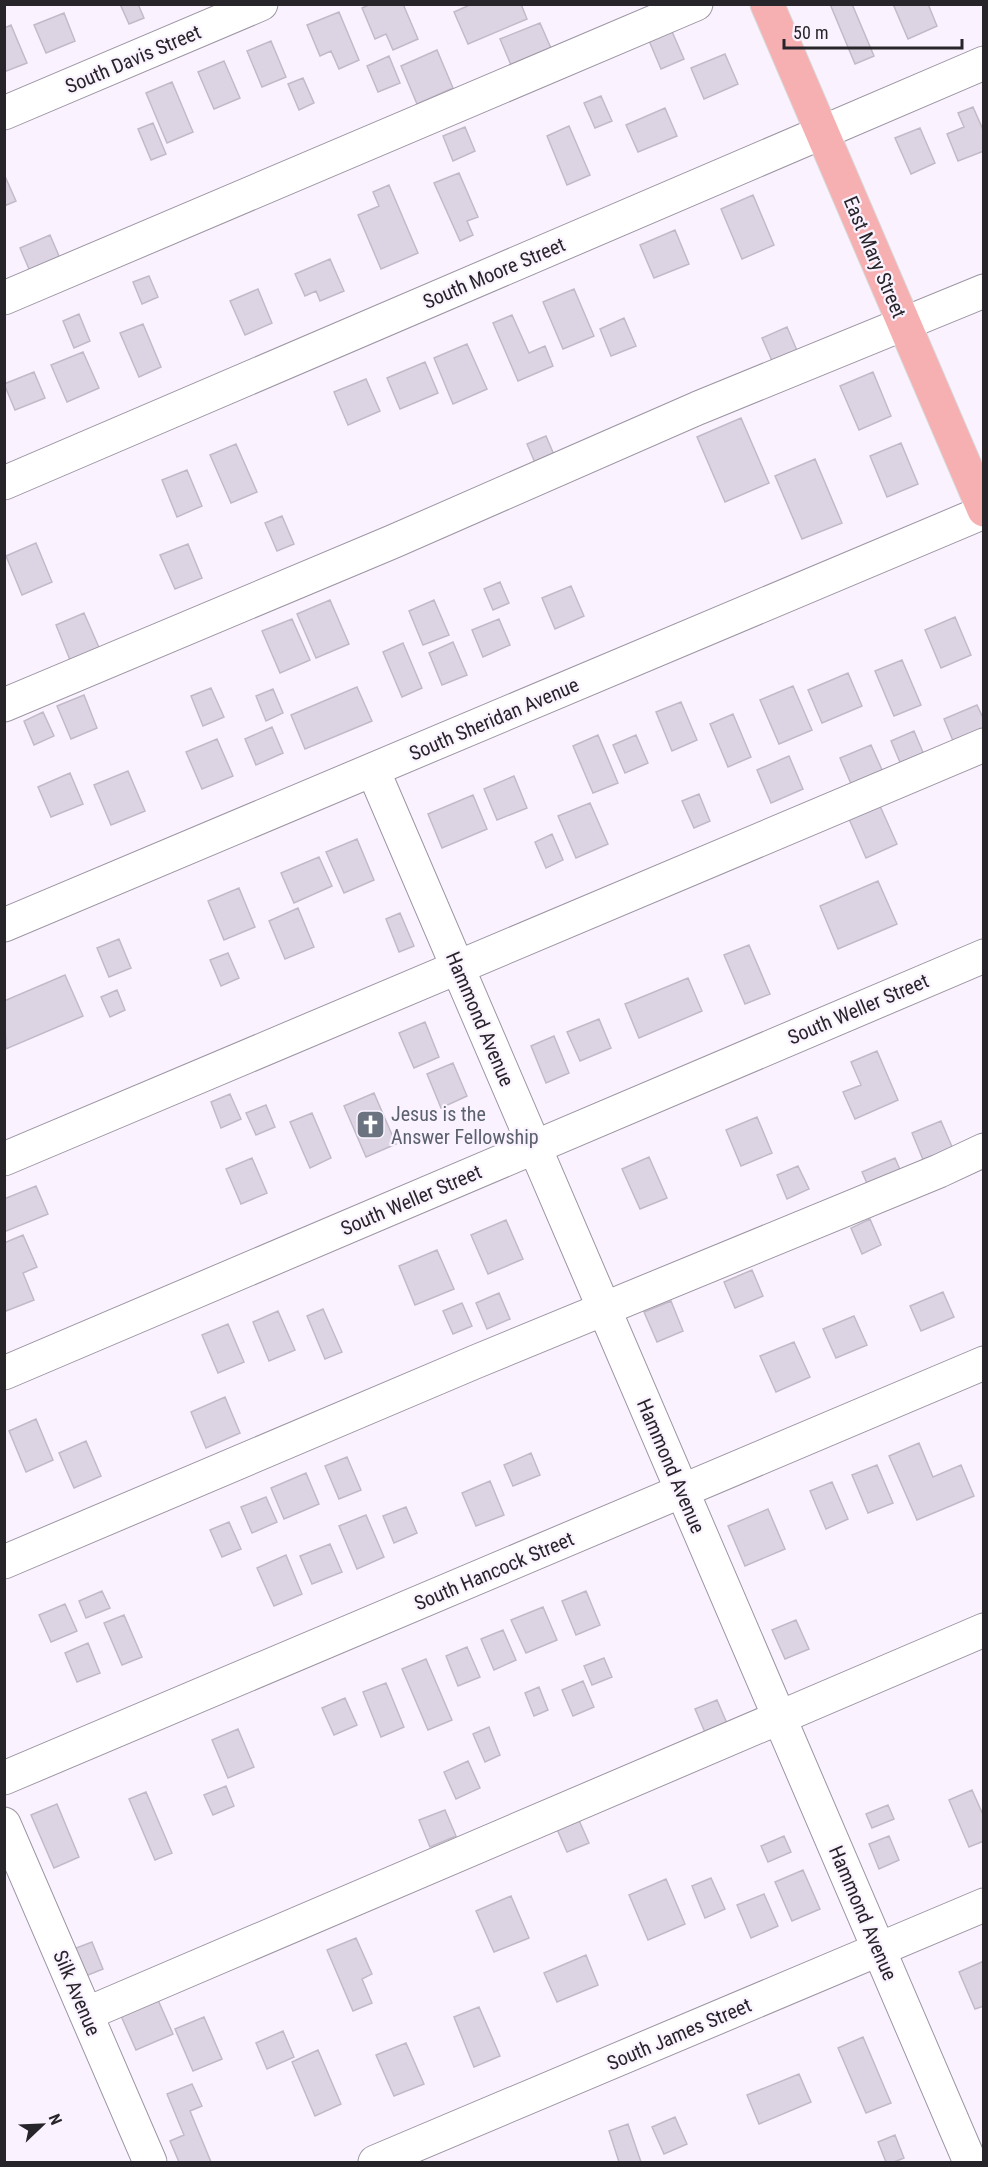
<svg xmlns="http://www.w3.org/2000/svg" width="988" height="2167" font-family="'Roboto Condensed',sans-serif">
<rect width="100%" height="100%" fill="#faf3ff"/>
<!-- building -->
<path fill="#ddd4e3" stroke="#c2bac8" stroke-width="1.5" d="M120 4H138L144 18 129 24Z
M371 4H403L418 39 393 50 386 34 375 39 362 8Z
M472 4H521L527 19 468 44 454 12Z
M830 4H852L874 56 855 64Z
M893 4H928L937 26 908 39Z
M339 12 359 60 339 69 331 51 320 56 307 25Z
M64 13 75 41 46 53 34 25Z
M540 23 554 55 514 72 500 39Z
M11 25 27 63 4 72V28Z
M670 27 684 59 661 69 647 36Z
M271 41 286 77 262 87 247 51Z
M437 50 453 88 417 104 401 66Z
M725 54 738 84 704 99 691 68Z
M389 56 400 83 378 92 367 66Z
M224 61 240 98 214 109 198 72Z
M303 78 314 103 299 110 288 84Z
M172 82 193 132 167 143 146 93Z
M601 96 612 121 595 128 584 103Z
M973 107 984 132V151L958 161 947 134 964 127 958 113Z
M665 108 677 136 638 152 626 125Z
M153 123 166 154 151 160 138 129Z
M569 126 590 175 567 185 547 136Z
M465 127 475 151 453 161 443 136Z
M920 128 935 163 911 174 895 138Z
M459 173 478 217 467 221 473 235 460 241 434 183Z
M4 174 16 201 4 206Z
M389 185 418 253 381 269 358 215 379 206 373 192Z
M753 195 774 245 742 259 721 209Z
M675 230 689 264 654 278 640 245Z
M50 235 62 263 32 276 20 248Z
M330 259 344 291 320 301 316 291 305 296 295 274Z
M149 276 158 297 142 304 133 282Z
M258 289 272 323 245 335 230 301Z
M574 289 594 336 563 349 543 302Z
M79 314 90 341 74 348 63 321Z
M512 315 529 353 545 346 553 366 518 381 493 323Z
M624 318 636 346 611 356 600 329Z
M143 324 161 367 139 377 120 333Z
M787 327 801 360 776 370 762 338Z
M467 344 487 389 453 404 434 358Z
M83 352 99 388 67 402 51 365Z
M425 362 438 393 400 409 387 378Z
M34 372 45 398 15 410 4 384Z
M873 372 891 416 859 430 840 386Z
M366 379 380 411 348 425 334 392Z
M741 418 769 483 725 502 697 437Z
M546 436 558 464 539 472 527 444Z
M901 443 918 484 887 497 870 456Z
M236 444 257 492 231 503 210 455Z
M815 459 842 523 802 539 775 476Z
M187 470 202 506 177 517 162 480Z
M282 516 294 544 277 551 265 523Z
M36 543 52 582 22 595 6 556Z
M188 544 202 578 175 589 160 555Z
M500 582 509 603 493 610 484 589Z
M571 586 584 616 555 629 542 598Z
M330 600 349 644 316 658 297 614Z
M434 600 449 635 423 645 409 611Z
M84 613 101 652 72 665 56 625Z
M955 617 971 655 941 668 925 630Z
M292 619 310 660 280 673 262 631Z
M499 619 510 645 483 657 472 630Z
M453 642 467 675 442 685 429 653Z
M403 643 422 688 402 697 383 652Z
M902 660 921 705 894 716 875 671Z
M848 673 862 706 822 723 808 690Z
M793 686 812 730 779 744 760 700Z
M357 687 372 721 305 749 291 715Z
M211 688 224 717 203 726 191 696Z
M273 689 283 713 266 721 256 696Z
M84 695 97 728 71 739 57 706Z
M681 702 697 740 672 751 656 712Z
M977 705 984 720V736L956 748 944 719Z
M43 712 54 736 34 745 24 721Z
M733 714 751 757 728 767 710 724Z
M272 727 283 753 256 765 245 739Z
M914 731 925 757 902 767 891 741Z
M598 735 618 783 593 793 573 746Z
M636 735 648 763 625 773 613 745Z
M217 739 233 776 202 789 186 752Z
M871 745 883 772 852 786 840 758Z
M789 756 803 789 771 803 757 770Z
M128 771 145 811 111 825 94 785Z
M70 773 83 804 51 817 38 787Z
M514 776 527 808 497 820 484 789Z
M699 794 710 821 694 828 682 801Z
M473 795 487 829 442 848 428 814Z
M590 803 608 844 576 858 558 816Z
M880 806 897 844 866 858 849 819Z
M552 834 563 860 546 868 535 842Z
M357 839 374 880 344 893 326 852Z
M319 857 332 886 294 903 281 873Z
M878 881 897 924 838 949 820 906Z
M239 888 255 927 224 940 208 901Z
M298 908 314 947 285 959 269 921Z
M400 913 414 946 399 952 386 919Z
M119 939 131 968 109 977 97 948Z
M749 945 770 994 745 1004 724 955Z
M228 953 239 978 221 986 210 960Z
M65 975 83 1016 6 1049 4 1001Z
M688 978 702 1011 639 1038 625 1004Z
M117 990 125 1010 110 1017 101 997Z
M599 1019 611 1048 580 1061 567 1032Z
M425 1022 439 1057 414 1068 399 1033Z
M554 1036 569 1073 546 1083 531 1046Z
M877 1051 898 1100 855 1119 843 1092 861 1085 851 1062Z
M453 1063 467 1096 441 1108 427 1074Z
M374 1093 396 1144 366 1157 344 1106Z
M230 1094 241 1119 221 1128 211 1102Z
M266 1105 275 1127 256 1135 246 1113Z
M312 1113 331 1158 310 1168 290 1122Z
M757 1117 772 1153 741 1166 726 1130Z
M941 1121 953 1149 924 1162 912 1133Z
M649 1157 667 1198 640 1209 622 1169Z
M252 1158 267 1193 241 1204 226 1169Z
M895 1158 905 1181 872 1195 862 1172Z
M798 1166 809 1189 787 1199 777 1175Z
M36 1186 48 1214 4 1232V1199Z
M870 1219 881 1245 862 1254 851 1228Z
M506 1220 523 1259 488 1274 471 1235Z
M23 1235 37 1267 23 1273 34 1300 6 1311 4 1307V1243Z
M437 1250 454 1289 415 1305 399 1266Z
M752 1270 763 1296 735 1308 724 1282Z
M943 1292 954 1317 921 1331 910 1306Z
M499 1293 510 1319 487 1329 476 1303Z
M671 1301 683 1331 657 1342 644 1312Z
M462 1303 472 1326 453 1334 443 1311Z
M323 1309 342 1352 325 1359 307 1316Z
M278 1311 295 1350 269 1361 253 1322Z
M854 1316 867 1345 836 1358 823 1329Z
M228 1324 244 1362 218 1373 202 1335Z
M794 1342 810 1377 776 1392 760 1356Z
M225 1397 240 1433 206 1448 191 1412Z
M36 1419 53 1460 26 1472 9 1431Z
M86 1441 101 1476 74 1488 59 1453Z
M919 1443 933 1477 961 1465 974 1496 917 1520 889 1456Z
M531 1453 540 1475 513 1486 504 1465Z
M347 1457 361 1490 339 1499 325 1466Z
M877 1465 893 1503 868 1513 852 1475Z
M306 1473 319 1504 284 1519 271 1488Z
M490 1481 504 1515 476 1526 462 1493Z
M832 1482 848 1519 826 1529 810 1491Z
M266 1497 277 1522 252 1533 241 1507Z
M406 1507 417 1533 394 1543 383 1516Z
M768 1509 785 1549 745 1566 728 1526Z
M366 1515 384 1557 357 1569 339 1526Z
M229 1522 241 1549 222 1557 210 1530Z
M330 1544 342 1572 312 1584 300 1556Z
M286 1555 302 1594 274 1606 257 1568Z
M102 1591 110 1608 86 1618 79 1601Z
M586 1591 600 1625 576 1635 562 1601Z
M65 1604 77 1631 51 1642 39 1615Z
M543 1607 557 1640 526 1653 511 1620Z
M124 1615 142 1657 122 1665 104 1623Z
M796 1620 809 1649 785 1659 772 1630Z
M503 1630 516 1660 494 1670 481 1639Z
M88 1643 100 1673 77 1682 65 1653Z
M467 1647 480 1677 458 1686 446 1656Z
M604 1658 612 1677 592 1685 584 1666Z
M426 1659 452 1720 428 1730 402 1669Z
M583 1681 594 1707 573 1716 562 1690Z
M386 1683 404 1727 381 1737 363 1692Z
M539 1687 548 1710 534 1716 525 1693Z
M345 1698 357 1725 334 1735 322 1708Z
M717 1700 729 1728 707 1737 695 1709Z
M489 1727 500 1755 485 1762 473 1734Z
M238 1729 254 1767 228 1778 212 1740Z
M468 1761 480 1788 456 1799 444 1772Z
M226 1786 234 1806 213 1815 204 1795Z
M972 1790 984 1817V1841L969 1847 949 1800Z
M146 1792 172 1853 155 1860 129 1799Z
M57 1804 79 1857 54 1868 31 1815Z
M888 1805 894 1819 872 1828 866 1814Z
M445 1810 456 1836 430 1847 419 1820Z
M578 1818 589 1843 567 1852 556 1827Z
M784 1836 791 1852 768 1862 761 1846Z
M889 1836 899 1860 879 1869 869 1844Z
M803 1870 820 1909 792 1921 775 1882Z
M711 1878 725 1909 705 1918 692 1886Z
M666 1879 685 1924 648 1940 629 1895Z
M764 1894 778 1926 751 1938 737 1905Z
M511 1896 529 1938 494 1952 476 1911Z
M356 1938 372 1974 362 1979 372 2003 353 2011 327 1950Z
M92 1942 103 1969 83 1977 71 1950Z
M586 1955 598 1985 557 2002 544 1973Z
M984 1961V2006L975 2009 959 1972Z
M158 2000 173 2034 136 2050 121 2016Z
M479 2007 500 2056 474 2067 454 2017Z
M204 2017 222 2059 193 2071 175 2029Z
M283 2031 294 2057 267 2069 256 2043Z
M863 2037 891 2103 866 2113 838 2048Z
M406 2043 424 2084 394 2096 376 2055Z
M318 2050 341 2104 315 2116 292 2062Z
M799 2074 811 2102 759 2124 747 2095Z
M192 2084 202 2106 190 2111 211 2162H179L170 2141 184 2135 167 2094Z
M675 2117 687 2144 664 2154 652 2127Z
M628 2124 641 2162H619L609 2131Z
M895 2135 904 2158 894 2162H886L878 2142Z"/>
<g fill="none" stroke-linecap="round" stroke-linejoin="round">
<defs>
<path id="minor" d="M4 113 261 4
M4 298 696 4
M4 483 984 63
M4 705 392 542 698 408 984 291
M373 770 970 2162
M4 925 984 512
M4 1159 984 745
M4 1373 984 956
M4 1562 475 1362 939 1171 984 1150
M4 1778 984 1363
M4 1824 150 2162
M86 2014 984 1630
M375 2162 984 1905"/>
<path id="major" d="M767 4 984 510"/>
</defs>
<!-- minor casing -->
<use href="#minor" stroke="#9d95a3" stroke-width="35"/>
<!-- major casing -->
<use href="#major" stroke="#d8d8d9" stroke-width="35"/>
<!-- minor -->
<use href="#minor" stroke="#fff" stroke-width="33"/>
<!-- major -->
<use href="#major" stroke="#f6b0b2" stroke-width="33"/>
</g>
<!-- icons -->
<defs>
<symbol id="church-square" viewBox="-11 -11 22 22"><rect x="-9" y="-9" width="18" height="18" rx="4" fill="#6b7280" stroke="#faf3ff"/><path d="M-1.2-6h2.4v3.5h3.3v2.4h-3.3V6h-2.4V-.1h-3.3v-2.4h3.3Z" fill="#fff"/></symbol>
</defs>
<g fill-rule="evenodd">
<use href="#church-square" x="354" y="1108" width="33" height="33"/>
</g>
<g text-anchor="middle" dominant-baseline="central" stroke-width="4.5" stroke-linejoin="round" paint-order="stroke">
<!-- street labels -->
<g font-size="20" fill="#28252a" stroke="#faf3ff">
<text transform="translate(133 59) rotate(-23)">South Davis Street</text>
<text transform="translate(875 257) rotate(67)">East Mary Street</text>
<text transform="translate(494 273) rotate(-23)">South Moore Street</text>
<text transform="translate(494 719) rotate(-23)">South Sheridan Avenue</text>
<text transform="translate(858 1009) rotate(-23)">South Weller Street</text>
<text transform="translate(480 1019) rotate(67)">Hammond Avenue</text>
<text transform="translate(411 1200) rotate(-23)">South Weller Street</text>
<text transform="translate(671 1466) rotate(67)">Hammond Avenue</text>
<text transform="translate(494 1571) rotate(-23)">South Hancock Street</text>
<text transform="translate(863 1913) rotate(67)">Hammond Avenue</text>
<text transform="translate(77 1993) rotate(67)">Silk Avenue</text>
<text transform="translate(679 2034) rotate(-23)">South James Street</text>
</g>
<!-- worship labels -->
<g font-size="20" fill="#5b616d" stroke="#faf3ff" text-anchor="start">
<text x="391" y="1114">Jesus is the<tspan x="391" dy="23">Answer Fellowship</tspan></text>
</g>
</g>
<!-- border -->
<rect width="988" height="2167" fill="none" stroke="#28252a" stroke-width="12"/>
<!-- north arrow -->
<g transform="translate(42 2125) rotate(67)" stroke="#faf3ff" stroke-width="4.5" paint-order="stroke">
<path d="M0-4.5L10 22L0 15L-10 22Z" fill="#28252a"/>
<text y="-9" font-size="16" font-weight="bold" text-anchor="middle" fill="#28252a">N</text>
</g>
<!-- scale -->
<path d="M784 39v9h178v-9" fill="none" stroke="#28252a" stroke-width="3"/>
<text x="793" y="39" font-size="18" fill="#28252a" stroke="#faf3ff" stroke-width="4.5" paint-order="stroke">50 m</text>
</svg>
